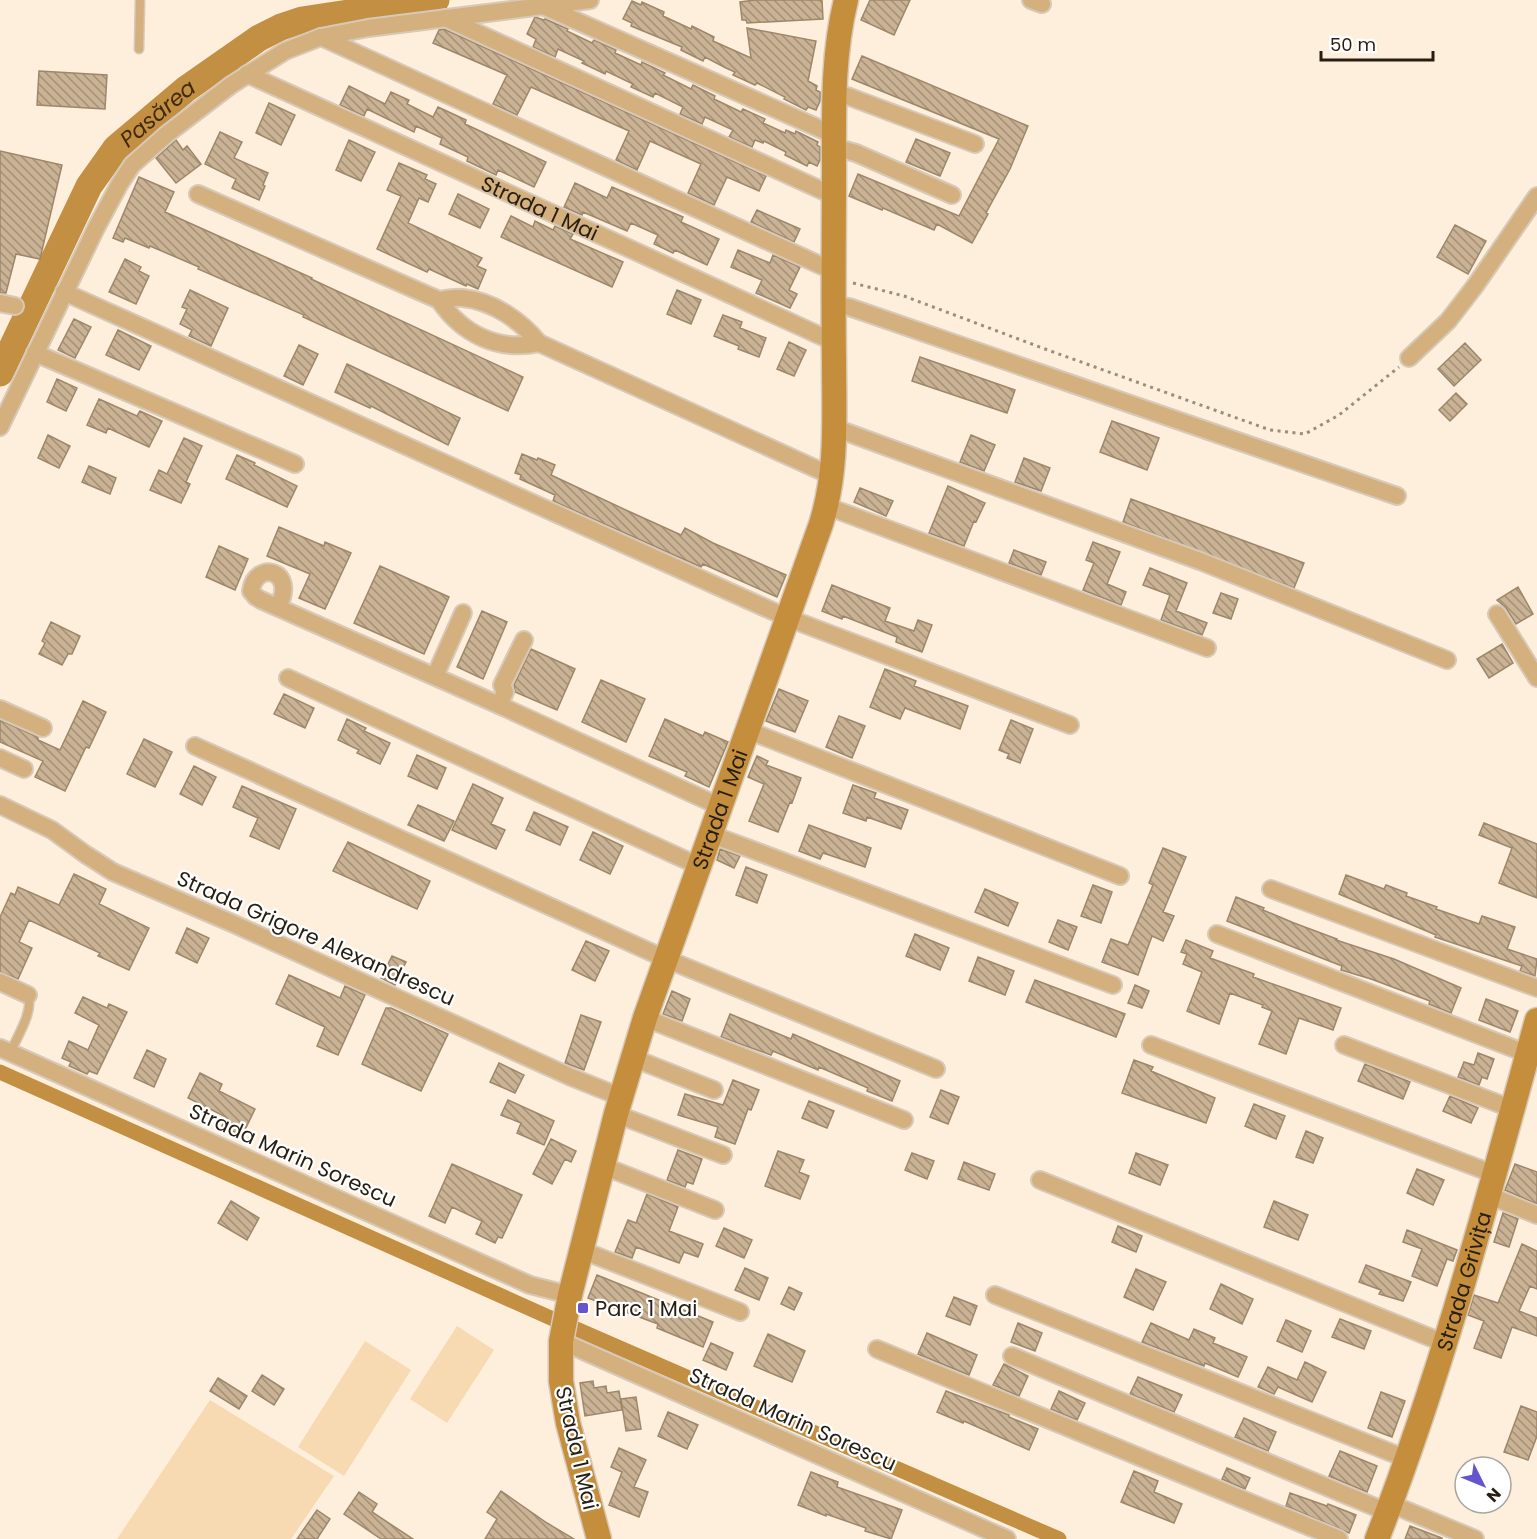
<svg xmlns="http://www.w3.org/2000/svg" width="1537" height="1539" font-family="Poppins,sans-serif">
<defs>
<pattern id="building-back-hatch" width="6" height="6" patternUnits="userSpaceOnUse" patternTransform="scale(1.5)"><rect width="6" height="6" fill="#cab294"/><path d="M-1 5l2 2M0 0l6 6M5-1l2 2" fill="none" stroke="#a49077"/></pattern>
</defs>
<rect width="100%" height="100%" fill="#feefdc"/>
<!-- garden -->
<path fill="#f7d9b2" d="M457 1326 494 1350 447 1423 410 1399Z
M365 1341 411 1370 344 1476 298 1447Z
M210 1400 334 1476 291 1539H117Z"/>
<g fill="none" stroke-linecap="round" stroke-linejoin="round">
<!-- canal -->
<path stroke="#c38f43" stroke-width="15" d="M0 1072 553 1319
M576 1329 1059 1539"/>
<!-- river -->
<path stroke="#c38f43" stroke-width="27" id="s1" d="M0 373 89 186 116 148 186 89 259 38 281 27 302 20 436 0"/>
</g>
<!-- building -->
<path fill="url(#building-back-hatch)" stroke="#9d876a" stroke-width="1.5" d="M755 0H822L823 19 747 23 746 20H742L740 2Z
M870 0H910L894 35 861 20Z
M632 1 641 5 642 2 664 12 663 16 691 29 692 26 714 37 713 41 751 58 747 28 816 41 808 81 817 86 816 90 820 92V101L816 110 808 107 806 110 784 99 785 97 757 83 755 85 733 75 735 72 726 68 705 57 703 61 681 50 682 47 631 26 632 23 623 19Z
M535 17 544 20 545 19 568 29 567 31 592 43 594 40 601 43 616 50 615 53 641 65 642 62 665 73 663 75 691 89 693 85 715 96 714 99 741 112 743 109 765 119 763 123 785 133 786 130 795 134 796 131 818 142 817 145 820 147V160L817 166 809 162 807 166 785 155 786 152 764 141 763 143 755 140 752 147 729 137 733 130 705 117 702 124 680 114 683 107 655 93 653 97 631 87 633 84 606 71 605 74 582 63 584 61 558 49 555 57 533 47 536 39 527 34Z
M444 29 766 176 759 191 727 177 714 205 688 193 701 164 650 141 637 170 616 160 629 131 531 87 517 115 493 104 507 75 433 43 439 30Z
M862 56 1028 126 1010 169 986 213 988 214 972 243 937 224 934 230 883 208 882 210 849 196 858 174 959 216 999 139 852 79Z
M39 71 107 75 105 109 37 105Z
M349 86 385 104 391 92 409 100 407 104 433 117 438 107 466 120 465 124 546 162 534 187 498 170 496 175 467 161 468 157 440 144 442 138 416 126 414 132 367 109 364 116 340 105Z
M269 103 295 115 281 145 256 133Z
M220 132 242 142 234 158 268 173 263 185 265 186 259 200 232 188 236 179 205 164Z
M916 139 950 153 940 176 906 162Z
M176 140 183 150 187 146 201 164 176 183 156 158Z
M349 140 375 152 361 181 336 170Z
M0 151 62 165 40 259 16 254 6 293H0Z
M399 163 427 175 425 179 436 184 428 202 419 198 408 223 482 258 477 266 486 270 478 289 467 284 466 286 429 269 427 272 377 249 401 196 387 190Z
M139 177 174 192 165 212 312 278 311 279 523 377 508 411 303 317 304 315 198 269 199 267 150 246 149 248 125 238 123 242 113 238Z
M575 183 607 198 612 187 683 217 681 222 719 239 707 265 675 250 673 253 654 244 658 235 631 223 627 231 583 212 582 215 564 207Z
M458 194 489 209 480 228 449 214Z
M757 210 800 229 794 242 751 222Z
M511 216 533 227 535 221 553 230 555 226 573 234 570 239 623 262 612 287 501 237Z
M1455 225 1486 241 1468 274 1437 257Z
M738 250 770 263 773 255 800 267 789 290 797 294 790 308 756 293 762 280 731 267Z
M125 259 141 267 139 271 149 276 136 304 109 292Z
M190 290 228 308 211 346 189 336 192 330 180 324 187 309 182 307Z
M677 290 701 300 691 324 667 314Z
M723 315 742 322 740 328 766 338 759 357 738 349 739 346 714 336Z
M74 319 91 327 75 358 58 350Z
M118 330 151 346 139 370 106 355Z
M789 342 806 350 794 376 777 369Z
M1465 343 1481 360 1454 386 1438 369Z
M299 345 318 354 303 385 284 376Z
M920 357 1015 390 1007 413 912 381Z
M347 364 460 418 448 445 371 406 370 408 335 392Z
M57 379 77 388 66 411 47 402Z
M1456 393 1467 404 1450 421 1439 410Z
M99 399 137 416 140 411 162 421 149 447 108 428 106 433 87 425Z
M1112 421 1159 438 1147 470 1100 452Z
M48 435 70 446 59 468 38 458Z
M971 435 995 445 984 471 960 462Z
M184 438 202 446 186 482 190 484 181 503 150 490 159 470 167 474Z
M522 454 537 460 538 458 555 465 551 475 628 511 681 535 685 528 713 543 786 575 777 597 703 564 701 567 553 501 555 495 520 479 521 475 515 473Z
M237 455 255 463 254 465 297 486 287 507 226 479Z
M1024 458 1050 468 1041 491 1015 482Z
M89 466 116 478 110 494 82 482Z
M948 486 985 503 976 522 974 521 964 546 929 533Z
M860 488 893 501 886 516 854 502Z
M1131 499 1304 563 1294 588 1123 522Z
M279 527 324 546 325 542 351 553 325 609 299 598 310 574 267 556Z
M1093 542 1120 552 1107 584 1126 592 1121 605 1083 590 1094 563 1086 560Z
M219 546 248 559 235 590 206 577Z
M1014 550 1046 562 1041 575 1009 563Z
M380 566 449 597 424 654 354 623Z
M1150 568 1187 583 1176 611 1207 623 1202 635 1161 620 1170 595 1143 585Z
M832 585 890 608 885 621 914 631 918 620 932 625 922 652 896 642 897 637 843 616 842 619 822 611Z
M1518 587 1533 614 1516 624 1506 608 1497 600Z
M1221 593 1238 599 1231 619 1213 613Z
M482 611 507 622 483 679 457 667Z
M51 622 80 636 72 654H68L62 665 39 654 45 643 42 641Z
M1502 644 1513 663 1489 678 1477 659Z
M531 649 575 669 557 710 515 692 514 685Z
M885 669 916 681 914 686 968 706 960 729 905 708 900 719 870 707Z
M601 680 645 699 626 742 582 722Z
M779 689 808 701 795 732 766 721Z
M284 694 314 708 305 728 274 714Z
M83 701 106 712 89 748 86 747 65 791 35 777 43 761 0 742V720L38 737V740L60 750Z
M839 716 865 726 852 758 826 747Z
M347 719 366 728 364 731 390 743 380 764 357 753 359 750 338 740Z
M665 719 703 736 705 732 728 742 709 787 685 776 687 772 649 756Z
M1011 720 1033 729 1020 763 1007 758 1009 754 999 750Z
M144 739 172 752 155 787 127 774Z
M417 755 446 768 437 789 408 776Z
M757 756 768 761 766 765 801 778 792 803 790 802 778 832 749 821 764 784 748 777Z
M194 766 216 777 202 805 180 794Z
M473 784 503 798 491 824 505 830 496 849 452 830Z
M853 785 876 793 874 798 908 810 901 829 867 817 866 821 843 813Z
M242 786 296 809 279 849 250 836 258 818 233 807Z
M418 805 454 821 444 841 408 825Z
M534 812 568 827 560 845 526 830Z
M1484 823 1537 844V898L1499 883 1512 848 1479 835Z
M809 825 871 848 865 867 823 853 820 859 799 851Z
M593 832 623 846 610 874 580 860Z
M348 842 430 881 417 909 333 871Z
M1163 848 1186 857 1163 912 1174 916 1163 941 1152 936 1138 975 1102 962 1111 939 1128 945 1153 885 1149 883Z
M720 849 740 856 734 868 717 860Z
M746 867 767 875 757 903 736 895Z
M74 874 106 889 99 904 149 928 129 970 98 956 100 953 29 920 19 942 32 948 18 979 0 972V917L11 893 15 895 18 887 59 905Z
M1346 875 1384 889 1386 885 1407 893 1406 896 1437 907 1436 909 1479 924 1482 916 1515 927 1507 949 1537 959 1535 976 1520 971 1522 966 1435 937 1436 935 1339 894Z
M1093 885 1112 892 1101 923 1081 916Z
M985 889 1018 903 1008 926 975 912Z
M1236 897 1264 908 1263 910 1294 923 1337 939 1336 940 1394 959 1461 988 1451 1013 1429 1004 1430 1001 1371 979 1341 970 1342 966 1227 921Z
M1058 920 1077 927 1068 950 1049 942Z
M187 928 209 938 197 963 176 953Z
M915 934 949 948 940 970 906 956Z
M1186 940 1213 951 1210 958 1254 974 1253 977 1341 1008 1333 1030 1299 1018 1286 1054 1259 1044 1272 1011 1262 1007 1263 1005 1230 993 1219 1024 1187 1011 1202 972 1183 964 1187 954 1181 952Z
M586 941 609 951 595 981 572 970Z
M392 956 406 962 395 985 381 978Z
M978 957 1014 971 1005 995 969 981Z
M289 975 340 998 345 986 365 995 338 1055 317 1046 325 1027 276 1004Z
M1035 980 1125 1014 1116 1037 1026 1002Z
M1135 985 1149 991 1142 1008 1128 1003Z
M672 991 690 999 682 1021 663 1014Z
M83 997 107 1008 109 1004 127 1012 97 1074 89 1071 87 1074 69 1066 71 1062 62 1058 69 1041 88 1050 99 1025 75 1013Z
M1486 999 1518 1011 1510 1032 1479 1020Z
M386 1008H391L448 1034 421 1091 362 1064Z
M730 1014 791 1039 793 1034 900 1081 892 1101 867 1091 868 1088 819 1067 818 1070 773 1051 771 1055 721 1037Z
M581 1015 601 1022 584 1070 565 1063Z
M147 1050 166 1059 154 1087 134 1078Z
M1478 1053 1494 1059 1487 1079 1482 1077 1479 1085 1458 1077 1464 1062 1474 1065Z
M1134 1060 1153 1067 1151 1071 1215 1098 1206 1123 1122 1093Z
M499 1063 524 1075 515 1093 490 1082Z
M1365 1064 1410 1082 1403 1099 1358 1081Z
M200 1073 222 1084 219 1091 255 1109 242 1136 222 1126 226 1117 188 1098Z
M733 1080 759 1090 751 1110 748 1109 735 1144 715 1137 718 1127 678 1115 685 1094 723 1105Z
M941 1090 959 1097 948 1124 930 1117Z
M1450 1096 1478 1108 1471 1123 1443 1111Z
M508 1100 554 1121 544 1145 517 1133 521 1123 501 1115Z
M809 1101 834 1111 827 1128 802 1118Z
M1254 1104 1285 1116 1276 1139 1245 1126Z
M1306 1131 1323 1138 1313 1163 1296 1157Z
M551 1139 576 1151 571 1162 565 1159 552 1184 533 1174Z
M678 1150 702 1159 693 1184 687 1182 685 1187 667 1180Z
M778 1151 804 1160 799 1172 809 1176 800 1199 765 1186Z
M912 1153 934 1161 927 1179 905 1170Z
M1136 1153 1168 1165 1160 1185 1129 1173Z
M964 1162 995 1174 989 1190 958 1179Z
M452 1164 522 1195 502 1238 498 1237 495 1243 476 1234 482 1221 452 1207 445 1223 429 1216Z
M1515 1164 1537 1172V1204L1505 1190Z
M1417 1169 1444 1180 1433 1205 1407 1193Z
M647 1194 678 1207 669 1231 703 1244 698 1257 684 1252 679 1263 636 1247 632 1258 615 1252 628 1220 636 1223Z
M231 1201 259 1218 247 1240 218 1223Z
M1274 1201 1308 1215 1298 1240 1264 1227Z
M1503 1213 1518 1219 1509 1247 1494 1242Z
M1118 1226 1142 1236 1136 1252 1112 1242Z
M724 1228 752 1240 744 1258 716 1246Z
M1407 1230 1457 1250 1453 1261 1447 1259 1437 1286 1412 1276 1422 1249 1403 1242Z
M1522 1244 1537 1251V1289L1530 1286 1519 1311 1537 1318V1336L1512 1327 1501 1358 1474 1348 1484 1321 1468 1315 1474 1295 1498 1303Z
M1366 1265 1411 1282 1403 1301 1379 1294 1381 1290 1359 1282Z
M745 1268 768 1278 759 1300 735 1290Z
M1136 1269 1166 1282 1153 1310 1124 1297Z
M597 1275 713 1322 703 1347 657 1328 658 1324 588 1298Z
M1221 1284 1253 1299 1242 1324 1210 1309Z
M789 1287 802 1293 794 1310 781 1304Z
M954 1297 977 1306 970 1325 946 1316Z
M1340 1319 1371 1331 1364 1349 1332 1337Z
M1286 1320 1311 1331 1302 1352 1277 1341Z
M1018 1323 1042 1333 1035 1351 1011 1342Z
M1151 1323 1189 1340 1194 1329 1215 1338 1213 1343 1247 1357 1238 1377 1205 1363 1204 1366 1142 1342Z
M927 1333 977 1355 969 1375 918 1354Z
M768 1334 805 1351 792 1382 754 1366Z
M711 1343 733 1353 726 1370 703 1360Z
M1305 1362 1326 1372 1312 1402 1278 1387 1274 1394 1258 1387 1268 1367 1297 1380Z
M1004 1364 1028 1376 1019 1396 993 1385Z
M262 1375 284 1389 274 1405 252 1391Z
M1138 1377 1182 1395 1174 1412 1130 1394Z
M218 1378 247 1396 239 1409 210 1391Z
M593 1381 594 1388 606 1386 607 1393 619 1391 622 1410 585 1416 580 1383Z
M946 1391 1009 1415V1417L1038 1429 1029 1450 964 1421 963 1423 937 1412Z
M1059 1391 1085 1403 1077 1420 1051 1409Z
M1381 1392 1405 1401 1392 1437 1368 1428Z
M636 1397 641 1429 626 1431 621 1399Z
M1521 1406 1537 1412V1436L1528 1460 1504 1452Z
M668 1412 698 1425 687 1449 658 1436Z
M1244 1418 1276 1432 1268 1451 1235 1437Z
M619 1448 646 1460 634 1487 648 1492 639 1517 609 1505 622 1472 611 1467Z
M1340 1451 1377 1466 1367 1492 1329 1476Z
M1227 1468 1250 1478 1245 1489 1222 1479Z
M1134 1471 1158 1481 1154 1492 1182 1504 1174 1523 1121 1502Z
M811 1472 838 1482 837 1487 902 1510 891 1539 865 1531 866 1528 826 1514V1516L798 1505Z
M501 1491 547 1523 574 1539H485L497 1519 487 1512Z
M359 1492 377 1504 372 1512 413 1539H381L344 1514Z
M1290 1493 1327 1506 1328 1504 1356 1515 1349 1533 1286 1506Z
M317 1510 330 1519 317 1539H297Z
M1410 1526 1442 1538V1539H1405Z"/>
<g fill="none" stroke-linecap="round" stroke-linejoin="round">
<defs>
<path id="lane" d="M139 49 140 0
M10 1053C17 1037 34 1011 28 995"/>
<g id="street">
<path d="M1031 0 1042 4"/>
<path d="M543 6 834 135"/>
<path d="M445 18 834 196"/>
<path d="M321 37 833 271"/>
<path id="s2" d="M247 74 834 342"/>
<path d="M835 93 850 97 975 144"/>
<path d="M834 147 856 153 952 195"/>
<path d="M198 194 439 300C446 299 455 297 463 298 493 301 521 321 539 343L832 476"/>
<path d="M64 292 788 618 1070 725"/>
<path d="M439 300C462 334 498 352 539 343"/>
<path d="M0 303 15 306"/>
<path d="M834 304 849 307 1397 496"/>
<path d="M35 353 295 464"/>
<path d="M1409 358 1448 321 1475 286 1537 196"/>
<path d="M0 427 96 228 119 185 132 165 167 134 231 85 285 51 321 37 368 28 590 0"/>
<path d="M835 428 1200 561 1447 660"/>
<path d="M826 506 1207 648"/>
<path d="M278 607C298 569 255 560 251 591L256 597 261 600 499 705 719 806"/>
<path d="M1497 614 1537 678"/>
<path d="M435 676 463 613"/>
<path d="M288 678 699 866"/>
<path d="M499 705 505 692 502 685 524 640"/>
<path d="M0 709 43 728"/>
<path d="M747 730 1120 876"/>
<path d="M195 746 666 959 936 1069"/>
<path d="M0 758 24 769"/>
<path d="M0 805 52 830 85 854 113 872 234 924 571 1077 621 1097"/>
<path d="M710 834 1113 985"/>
<path d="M1271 889 1537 988"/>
<path d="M1217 934 1528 1054"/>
<path d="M0 982 28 995"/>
<path d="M645 1018 904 1120"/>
<path d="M1151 1045 1494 1174"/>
<path d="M1344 1045 1513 1109"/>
<path d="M0 1048 530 1285 570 1295"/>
<path d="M633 1058 714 1090"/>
<path d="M616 1114 723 1155"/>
<path d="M603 1166 715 1210"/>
<path d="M1040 1180 1444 1343"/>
<path d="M1488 1195 1537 1215"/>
<path d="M581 1250 740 1312"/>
<path d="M995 1295 1407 1459"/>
<path d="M561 1341 1007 1539"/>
<path d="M877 1349 1339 1539"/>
<path d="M1012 1356 1387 1512"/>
<path d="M1391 1504 1475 1539"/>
</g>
<g id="secondary">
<path id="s3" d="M599 1539 568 1423 561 1381V1341L570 1295 616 1114 645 1018 821 524C838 470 834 416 834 360 833 298 834 235 834 173 834 115 832 56 846 0"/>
<path id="s4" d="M1377 1539C1443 1370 1489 1194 1537 1020"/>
</g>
</defs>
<!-- lane casing -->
<use href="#lane" stroke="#d7c9b8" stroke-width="11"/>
<!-- street casing -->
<use href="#street" stroke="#d7c9b8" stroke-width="20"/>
<!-- secondary casing -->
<use href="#secondary" stroke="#d7c9b8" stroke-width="27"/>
<!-- path -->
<path stroke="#998d7d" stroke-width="3" stroke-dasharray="3 4.5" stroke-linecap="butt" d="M853 283 904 296 1045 349 1270 430 1305 434 1339 415 1399 367"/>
<!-- lane -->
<use href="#lane" stroke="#d4b07f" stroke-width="8"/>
<!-- street -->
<use href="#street" stroke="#d4b07f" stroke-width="16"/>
<!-- secondary -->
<use href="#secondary" stroke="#c48e3d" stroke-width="24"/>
</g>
<!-- markers -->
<rect fill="#6454cd" stroke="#fff" stroke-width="2" x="577" y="1302" width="12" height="12" rx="3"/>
<g text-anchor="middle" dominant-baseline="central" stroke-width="4.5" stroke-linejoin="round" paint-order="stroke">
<!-- street labels -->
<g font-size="21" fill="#261e12" stroke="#fff">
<text stroke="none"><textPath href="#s2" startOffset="322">Strada 1 Mai</textPath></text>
<text stroke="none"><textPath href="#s3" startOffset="758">Strada 1 Mai</textPath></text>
<text transform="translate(316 938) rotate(24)">Strada Grigore Alexandrescu</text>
<text transform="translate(293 1155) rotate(24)">Strada Marin Sorescu</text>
<text stroke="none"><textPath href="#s4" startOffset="272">Strada Grivița</textPath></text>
<text transform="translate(793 1419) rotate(24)">Strada Marin Sorescu</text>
<text transform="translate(577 1448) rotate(77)">Strada 1 Mai</text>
</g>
<!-- poi labels -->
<g font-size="21" fill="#261e12" stroke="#fff" text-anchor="start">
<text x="595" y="1308">Parc 1 Mai</text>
</g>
<!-- water labels -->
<g font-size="22" font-style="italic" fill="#412b0a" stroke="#fff">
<text stroke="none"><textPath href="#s1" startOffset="308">Pasărea</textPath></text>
</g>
</g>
<!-- north arrow -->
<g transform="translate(1483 1485) rotate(133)"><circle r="28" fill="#ffffff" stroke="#a8a5a0" stroke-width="1.5"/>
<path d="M0-4.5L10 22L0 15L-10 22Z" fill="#6454cd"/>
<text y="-9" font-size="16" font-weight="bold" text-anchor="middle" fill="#261e12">N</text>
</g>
<!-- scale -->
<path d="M1321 51v9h112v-9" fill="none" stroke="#261e12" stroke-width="3"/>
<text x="1330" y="51" font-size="18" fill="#261e12" stroke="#ffffff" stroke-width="4.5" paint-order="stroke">50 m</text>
</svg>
